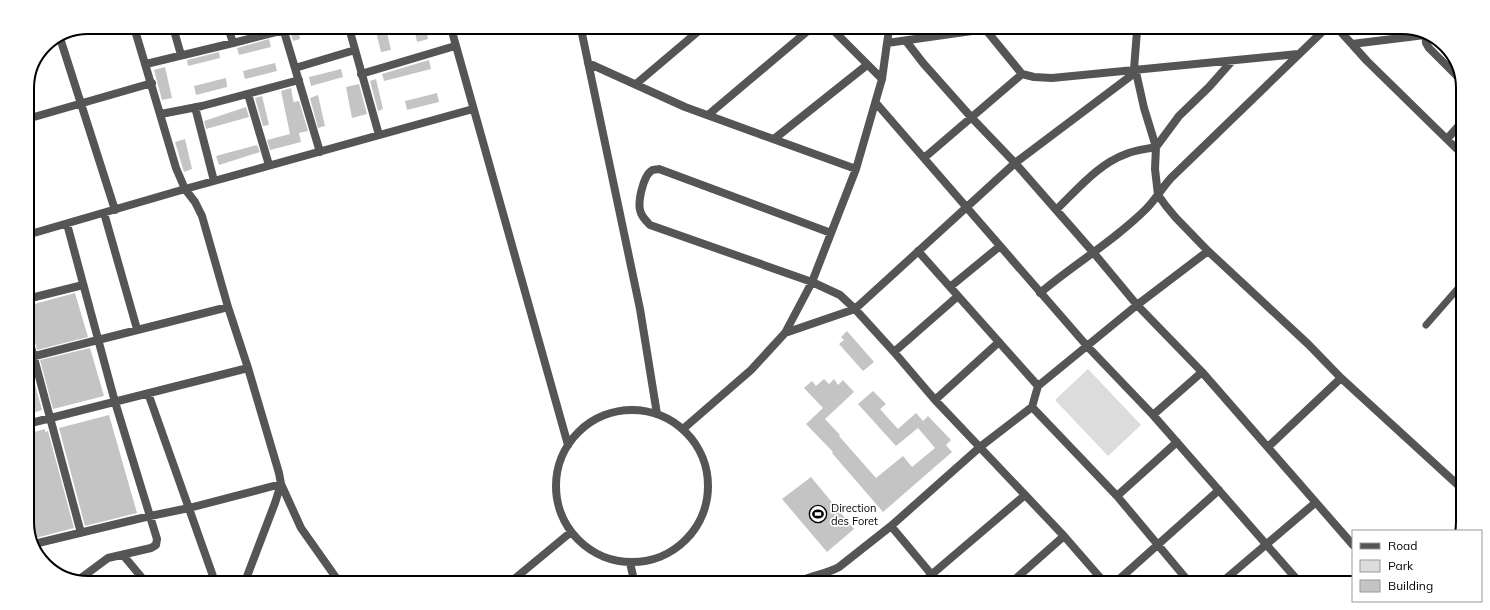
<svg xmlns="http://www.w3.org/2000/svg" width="1490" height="610" font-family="Mulish,sans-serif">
<rect width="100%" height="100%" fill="#fff"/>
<!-- green -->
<path fill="#dcdcdc" d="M1088 369 1141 425 1108 456 1055 400Z"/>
<!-- building -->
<path fill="#c4c4c4" d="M289 28H298L300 39 293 41Z
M375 28H386L391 50 381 52Z
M414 28H426L428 39 417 42Z
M269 39 271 47 239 55 237 48Z
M219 52 220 58 188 66 187 60Z
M429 60 431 69 384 81 382 74Z
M275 63 277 71 245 79 243 71Z
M165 67 172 98 162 100 154 70Z
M341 69 343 77 311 86 309 77Z
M226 78 227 87 196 95 194 86Z
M376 79 383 109 378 111 370 81Z
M359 84 367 114 352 118 346 87Z
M291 88 293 100 294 102 299 101 308 131 299 133 301 142 270 150 267 140 290 134 281 91Z
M437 93 439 102 407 110 405 101Z
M318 95 325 126 318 128 310 98Z
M262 96 269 125 263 126 255 98Z
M246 107 249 117 206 129 204 121Z
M185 139 192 169 184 172 175 142Z
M257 145 260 152 219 165 216 156Z
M75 293 88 337 37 350 32 331 28 327 27 323V306Z
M847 331 874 362 863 371 839 344 844 340 841 337Z
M90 348 104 396 53 409 40 360Z
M30 366 42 410 27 415V367Z
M824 379 829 384 834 379 838 385 843 380 854 392 825 419 840 435 839 436 876 478 903 456 912 467 935 448 918 428 896 446 858 404 873 391 886 404 880 409 898 429 916 413 923 421 928 416 951 440 946 445 952 452 883 512 832 453 833 452 806 424 823 408 804 388 812 381 816 386Z
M109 415 137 513 85 526 59 428Z
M45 429V432L48 431 74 528 32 539 27 526V434Z
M811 477 854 529 827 552 782 499Z"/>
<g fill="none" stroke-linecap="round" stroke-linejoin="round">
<!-- service -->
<path stroke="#555" stroke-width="7" d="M1426 325 1461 285"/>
<!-- minor -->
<path stroke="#555" stroke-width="8" d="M134 27 176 168 185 189 473 109
M173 27 181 55
M228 27 233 43
M283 28 320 152
M349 28 379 135
M451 28 568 445
M581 29 640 309 657 414
M833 30 882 79
M986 30 1022 74 1034 77 1052 78 1298 54
M1340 31 1367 61 1462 154
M1425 32 1426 43 1429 48 1462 81
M60 38 115 210
M906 41 923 63 971 117 1015 163 1093 252 1137 305 1202 372 1353 545
M887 43 889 30
M1352 44 1425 35
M588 63 685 107 856 169
M146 64 233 43 284 30
M295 68 355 50
M1136 72 1144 108 1156 147 1155 169 1158 195 1166 206 1176 218 1208 251 1308 344 1341 378 1459 486
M361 74 455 46
M636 84 701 29
M248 94 269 165
M876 103 1087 346 1153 415 1300 583
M195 107 214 181
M161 114 202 106 299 80
M708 115 810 29
M27 119 152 83
M774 139 867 65
M1447 139 1463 121
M924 158 1022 74
M1056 210C1077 190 1098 164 1126 154 1135 150 1147 149 1156 147L1179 116 1209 87 1232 61
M104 213 137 329
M67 224 115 402 157 539 156 545 151 548 108 558 81 578
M831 233 659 169C656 170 653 169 651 171 643 177 638 201 640 210 641 216 646 221 650 225L812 282 840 295 855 309 894 352 935 400 1064 536 1104 582
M27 235 185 189 195 202 202 216 228 307
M918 251 1038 386
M950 287 1000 246
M1040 293C1074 264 1114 241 1146 209 1155 200 1162 188 1171 178L1323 31
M27 299 83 285
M27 332 81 533
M785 333 855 309 1015 163 1136 72 1134 69 1137 31
M894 352 958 296
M27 358 228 307 248 368
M148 393 214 579
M935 400 999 342
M1032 407 1117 496 1189 582
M556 486a76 76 0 1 1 152 0a76 76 0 1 1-152 0Z
M1153 415 1202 372
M27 424 248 368 279 473 281 484 275 503 246 579
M683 429 751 370 785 333 812 282 856 169 882 79 887 43 979 30
M1268 447 1341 378
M1117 496 1177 442
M891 526 937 581
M34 544 150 516 189 508 281 484 301 528 337 579
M123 555 143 579
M630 563 634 580
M513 580 571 532
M800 581C812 575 827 574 839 567L891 526 980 447 1032 407 1038 386 1137 305 1208 251
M924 581 1025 495
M1012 582 1064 536
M1116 582 1219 490
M1222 582 1315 503"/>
</g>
<!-- icons -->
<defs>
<symbol id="stadium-ring" viewBox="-11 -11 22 22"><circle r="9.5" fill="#fff" stroke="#000" stroke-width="1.5"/><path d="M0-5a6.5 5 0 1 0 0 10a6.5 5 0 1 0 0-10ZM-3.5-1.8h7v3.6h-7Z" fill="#000"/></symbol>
</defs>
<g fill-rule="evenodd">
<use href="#stadium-ring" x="808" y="504" width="20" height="20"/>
</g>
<g text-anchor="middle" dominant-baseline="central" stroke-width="3.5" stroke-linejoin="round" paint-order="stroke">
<!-- poi labels -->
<g font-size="11" fill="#000" stroke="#fff" text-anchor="start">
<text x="831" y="508">Direction<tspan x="831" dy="13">des Foret</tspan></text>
</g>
</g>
<!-- crop -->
<path d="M0 0H1490V610H0ZM88 34H1402A54 54 0 0 1 1456 88V522A54 54 0 0 1 1402 576H88A54 54 0 0 1 34 522V88A54 54 0 0 1 88 34Z" fill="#fff" fill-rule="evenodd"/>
<path fill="none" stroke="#000" stroke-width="2" d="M88 34H1402A54 54 0 0 1 1456 88V522A54 54 0 0 1 1402 576H88A54 54 0 0 1 34 522V88A54 54 0 0 1 88 34Z"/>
<!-- legend -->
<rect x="1352" y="530" width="130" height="72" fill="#ffffff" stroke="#999999"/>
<rect x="1360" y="543" width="20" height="6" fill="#555555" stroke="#999999"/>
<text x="1388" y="550" font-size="12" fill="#000000">Road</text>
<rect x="1360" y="560" width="20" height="12" fill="#dcdcdc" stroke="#999999"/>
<text x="1388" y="570" font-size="12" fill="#000000">Park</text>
<rect x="1360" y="580" width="20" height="12" fill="#c4c4c4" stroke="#999999"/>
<text x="1388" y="590" font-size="12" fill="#000000">Building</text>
</svg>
